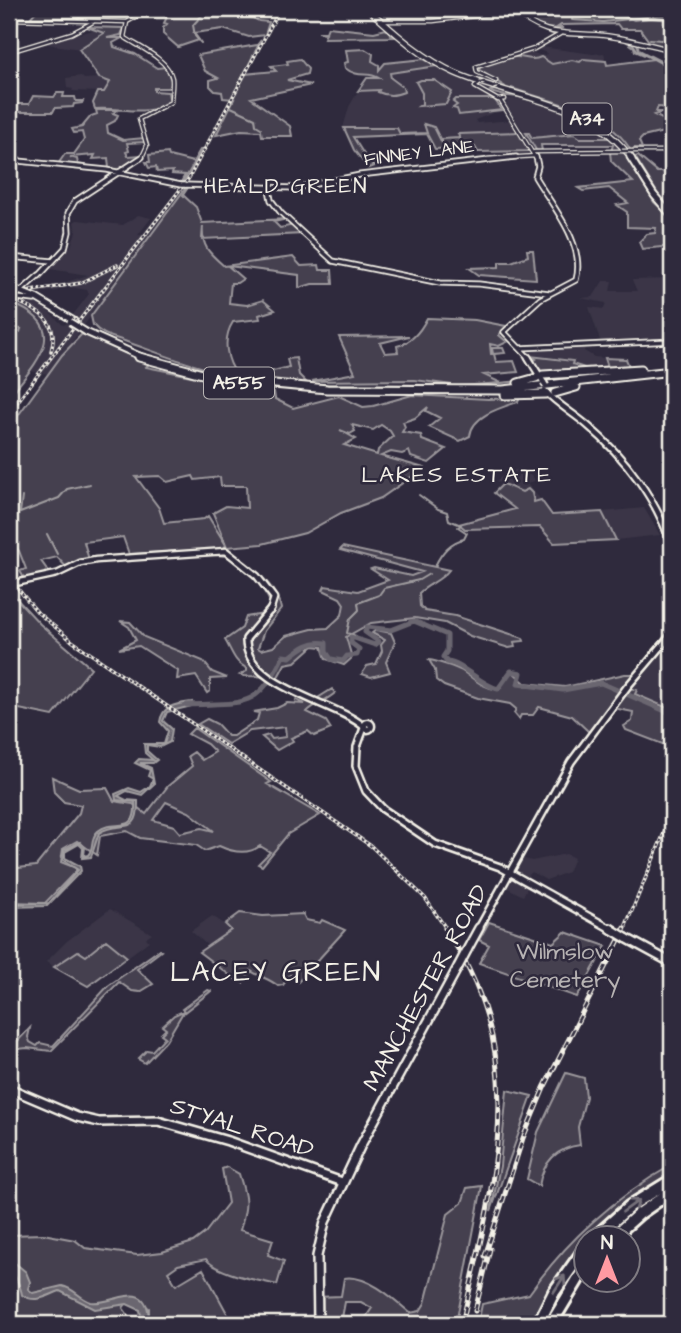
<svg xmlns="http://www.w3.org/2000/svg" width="681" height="1333" font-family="'Architects Daughter',sans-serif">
<rect width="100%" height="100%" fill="#2f2a3d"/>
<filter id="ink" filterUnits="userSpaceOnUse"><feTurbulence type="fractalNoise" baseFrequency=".0143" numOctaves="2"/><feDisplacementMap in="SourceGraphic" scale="14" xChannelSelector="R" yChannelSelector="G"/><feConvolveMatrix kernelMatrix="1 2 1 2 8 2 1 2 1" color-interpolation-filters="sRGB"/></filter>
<g filter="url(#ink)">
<!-- built -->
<path fill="#3b3647" d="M94 30 104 32 80 49 41 43Z
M541 47 593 54 604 53 605 56 604 61 572 60 542 66 514 57 529 51 541 56 546 55 547 53 536 49Z
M437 66 471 82 473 87 500 102 506 111 493 113 475 120 477 123 513 120 531 155 518 156 515 151 478 152 475 147 435 149 427 134 400 135 397 128H343L349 107 358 91 370 89 400 94 404 92 403 87 390 74Z
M81 76 84 79 101 78 111 81 104 92 72 91 73 89 67 88 66 78Z
M521 98 572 115 596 127 609 138H580L574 134 528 138 506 105 508 99Z
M138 215 151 218 138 235H149L49 374 29 371 44 348 37 317 9 302V288L42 287 57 289 59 291 13 295 42 306 63 325 66 324 89 294 87 290 58 285 88 275 50 269 71 246 76 232 74 222 77 220 123 225Z
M672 279V319L668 323 672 341 601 343 589 307 604 309 606 303 581 298 593 297 603 281H612L610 291H637L632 280Z
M586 345 584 351 594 357 605 358 609 367 568 373 573 361 531 355 529 352Z
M521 468 536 480 527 484 541 500 517 509 494 493 503 484 496 481 505 474Z
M644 508 660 535 616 540 602 512Z
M660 653 672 656V710L642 699 630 688Z
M566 854 574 858 568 872 546 880 532 872 523 880 529 884 523 896 506 887 520 858 532 861Z
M110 909 152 934 146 938 149 941 88 986 46 962 67 941Z
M212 916 232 929 208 946 191 931Z"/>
<!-- green -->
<path fill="#454050" stroke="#9c989c" stroke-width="2" fill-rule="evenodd" d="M38 9H87L76 21 29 19Z
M152 9 178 11 234 9 259 21 269 22 265 35 249 37 223 29 194 33 199 40 178 47 163 34V28L167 24 164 23 168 15 175 11H167V15L144 14Z
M513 9 564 15 615 12 634 20 650 18 672 20V49L651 44 640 29H621L617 24 561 25 558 27 563 28C537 30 532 29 513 9Z
M87 27 124 28 121 35 107 38H122L113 43 114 47 135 54 157 68 166 67 172 83 169 88H154V91L168 92 170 103C145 117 123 107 95 109L93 103 98 92H104L110 82 99 78 79 49 104 33Z
M328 27 374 32 386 29 394 37 324 38 326 33 318 32H326Z
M623 39 637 43 639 50 672 67V108L658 107 656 112H664L654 115 662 119 672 118V130L643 137 639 141 642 148H634V151H631C610 111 550 102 511 88L527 95 499 87 504 86 478 69C483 65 507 58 515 57 525 56 531 62 541 57L552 64 572 60 580 62 583 59 606 61 607 65 654 59 635 51 634 47Z
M261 40 244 74 276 71 271 66 288 64 287 61 300 59 308 69 307 74 287 80 311 85 251 98 290 126 292 136H262L261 131 241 130 216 135 234 99 223 98 222 92 215 91 210 86V80L218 78 205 71 198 55 257 45Z
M365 49 373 54 372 61 379 65V70L385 63 424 59 437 66 390 73 391 78 403 87 404 92C394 96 387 96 378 92L379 90 358 91 367 78H379C367 71 359 79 345 68L344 63 348 62 346 50Z
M421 80H434L452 92 446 104 419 106 422 104V93L416 82Z
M492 90C518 91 583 114 605 130 612 136 617 144 623 151H611L613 145H541L542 151 536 150 526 133H529L532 138 574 134 580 138H610C589 114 547 104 518 97 508 95 499 97 490 91Z
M57 93H64L63 97H75L76 101H83L82 103 74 104 73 107 55 108 53 112H13L17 104H29L33 96 54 97Z
M456 99H494L502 110 459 115 457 109 453 108 457 105 453 102Z
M96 110H118L113 113 118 115 115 121 107 125 108 133 123 140 144 138 145 142 127 143 129 151 126 152 128 156 142 155 120 170 109 168 108 158 93 159 95 155 70 157 77 159 78 164 89 166 58 164 65 154H74L84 140 82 132 74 133 72 129 82 127 91 116 97 114Z
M424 124 434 127 442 143V139L459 138 461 142 458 134 520 132 529 151 478 152 475 147 435 149 427 134 353 137 370 164 375 166 368 168 354 150 344 128H397L400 134 427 133Z
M200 150H202L182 184 173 182H181L185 175 172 174 173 171 157 172 156 167 149 168 146 162H150L149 155 168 153 169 156 193 162Z
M610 152H625L654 202 672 219V246L642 249 639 242 647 234 655 233 656 228 627 227V212L617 205 628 203 609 188 583 191 578 188 633 182 611 161Z
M638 156 657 172H666L672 179V210L658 194 635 157Z
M187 186H189L183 195 196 207 202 223 287 219 274 222 280 228 294 225 302 234 202 239 203 226C201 246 209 253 224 266L293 257 301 266 319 265 320 270H332L333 284H312L299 288V275L228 266 243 279 237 283H231L229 303 247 305 263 300 275 310 259 315 260 319 233 322C222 339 226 361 238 376 199 369 164 355 127 342 114 337 102 336 93 325L91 316Z
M527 250H533L536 279 479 275 469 268 499 267V262H511L528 256Z
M11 303C73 327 37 362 9 397V365L15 362 9 361V332H20L21 329 9 328V306Z
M427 318 475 320 506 326 499 335 507 342 499 346 490 344 491 354H493L492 348H503L505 353 494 354 496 362 514 361 518 372 484 375 501 383 529 380C434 391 336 390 241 379L289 367 287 359 296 358 299 375 308 384 452 385 415 380 312 381 355 373 339 337 409 336 380 343 385 353 398 352 397 346C411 343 421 330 427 318Z
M82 334 149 364 146 367 206 379V382L274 392 275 399 293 408 339 396 363 407 373 406 412 395 488 399 520 398 518 402C503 407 472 415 470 436L460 441 429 427 440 418 426 411 428 407 415 418 403 422 405 427 402 432 421 435 422 440 446 449 429 463 411 457 409 451 402 454 391 452 381 456 424 468 381 498 341 513 305 533 262 544 227 547 213 513 226 506 247 508 246 486H221L220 477 195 480 193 476 167 482 160 476 136 477 159 508 164 523 204 519 208 516 226 545 224 548 215 550C239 550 277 584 281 609L264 631 258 648 261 650 273 647 286 636 312 629 328 628 342 615 344 604 340 598 323 590 325 586 358 591 388 580 371 569 374 568 411 576 422 572 340 550 343 547 449 570C442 580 428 584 419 593L420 606 425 611 455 616 523 638 524 641 514 642 515 647 509 648 470 636 445 623 415 618 371 623 346 637 352 658 344 665 326 659 322 647 313 646 295 662 285 664 278 677 244 676 240 675 247 671V668C234 663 232 651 225 640L242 628 246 617 264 614 271 604C264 588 242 561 225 556 218 555 210 555 203 554L202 550 129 554 123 537 84 542 89 560 68 569 57 557 41 561 51 575 25 580 20 571 26 569 19 551 9 539V428L62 355ZM352 425 373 430 381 425 390 431 393 436 378 450 377 455 344 445 356 439 340 430 350 434 355 431Z
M530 356 573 361 572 364 588 369 608 367 605 358 626 359 630 368 543 373 533 361 536 359Z
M503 484 522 492 528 489 532 493 534 502 541 500 552 515 602 512 616 540 554 543 540 527 465 529 459 524 515 509 494 493Z
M14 596 40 624 91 668 53 716 9 707V598Z
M120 621 130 622 144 637 203 661 212 672 227 678 210 679V691L207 693 196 676 177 679 178 671 139 646 119 649 136 640 129 627Z
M376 630 391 633 395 642 386 662 390 672 371 677 362 674 367 666 376 664 382 651 381 645 385 640 372 633Z
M429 660C437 661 457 668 462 671 475 680 483 688 499 690L508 673H514L525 683 565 687 625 674H637L627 687 637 690 635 694 672 710V752L668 746 626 730 624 726 632 721 633 712 609 707 589 732 572 716 539 707 533 715H521L519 719 514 713 516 709 510 704 478 698 444 686 436 680 435 670Z
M283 683 316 699 332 689 335 693C326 701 313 705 307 712L326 721 331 729 314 736 308 731 291 738 293 741 277 750 262 737 269 735 272 739 286 737 285 727 250 731 228 744 198 724 207 719 217 724 228 736H233L257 720 259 713 253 712 277 708 287 703 305 704 296 700 298 695Z
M194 728 271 782 267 784 320 815 288 834 262 866 258 864 270 852 260 846C248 855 232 852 219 846L205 851 196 845 140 838 127 831 100 836 97 855 77 841 63 849 61 862 76 868V871L45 903 9 902V869L36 866 79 813 81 805 64 802 54 792 52 777 79 789 107 788 114 801 133 804 146 814 168 786 192 766 188 756 194 752 202 760 215 752 207 744 188 734ZM166 802 189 812 214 831 202 828 180 833 174 826 153 820Z
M240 913 263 916 303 914 306 920 320 923 322 920 345 930 298 982 290 975 283 985 278 986C270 979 260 977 251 971L243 983 236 980 199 952 231 930 225 924Z
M489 922 553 943 565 932 606 946 577 997 479 963 489 945 479 940Z
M106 940 127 957 88 986 54 967 78 951 86 956Z
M159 950 161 951 137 969 153 984 140 992 132 991 119 982 51 1051 27 1048 9 1050 30 1028 28 1037 30 1042 37 1046 40 1043 53 1046 108 986Z
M208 990 211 991 182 1014 166 1041 145 1063 138 1059 147 1050 152 1051 165 1037 161 1034 166 1029 162 1026 174 1015 184 1011 182 1009Z
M566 1073 584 1078 586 1097 578 1127 580 1145C557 1148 543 1162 539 1186L527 1179 538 1132Z
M507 1090 532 1096 491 1211 500 1166Z
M672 1165V1175C610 1208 560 1259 534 1324H478L482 1304 529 1294C566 1241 616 1196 672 1165Z
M227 1167 239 1174C247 1199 248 1205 240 1230L273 1240 268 1255 284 1261 277 1285C258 1280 217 1274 206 1259L178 1265 168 1272 176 1285 203 1269 233 1324H149V1308L132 1296 123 1308 131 1319 128 1324H9V1235L43 1234 75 1240 85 1248 137 1255 162 1252 193 1242 205 1233 228 1203 222 1169Z
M482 1186 456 1324H376L366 1317 372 1308 361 1302H345L341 1323 318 1324 317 1297 341 1296 344 1278C367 1274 394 1299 410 1313L420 1311 425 1303 448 1214 462 1203 467 1188Z"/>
<!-- water -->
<path fill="#6a6670" stroke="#a19ea0" stroke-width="2" d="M192 702V706L167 712 163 721 172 729 170 742 160 747 147 745V751L157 760 153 763H140L151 768 154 784 142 795 127 791 118 796 126 800 138 801C139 839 119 819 99 833L91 857 82 858 83 848 79 844 65 852V858L80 866 81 871 47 906 9 907V904L49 903 78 870 63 860 64 850 80 842 85 847 84 856 88 855C95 848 89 839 98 831 114 817 137 838 135 802L116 800 115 794 129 788 141 792 150 786 153 779 148 776 150 770 135 763 139 759 153 760 145 753 144 744H164L168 731 160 722C162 705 177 704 192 702Z
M9 1258 26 1272 30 1282 28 1289 33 1293 62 1286C74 1288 80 1299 91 1302 112 1306 150 1274 149 1324H142L140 1310 127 1304 95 1309 60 1291C46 1296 36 1304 22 1295 20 1281 9 1270 9 1258Z"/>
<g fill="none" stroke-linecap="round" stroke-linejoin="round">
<!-- stream -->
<path stroke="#a19ea0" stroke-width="2" d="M492 9H518
M527 9 546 15H573L572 20 603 22 672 14
M144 14 156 9
M546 32 553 34
M562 35 583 36
M650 39 672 41
M631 41 637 50 672 69
M201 43 195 36 193 25 205 12
M231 107 255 118 256 125 261 128
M419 495 438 509 447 512 449 520 461 525 458 527 467 533 464 539C450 542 441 553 435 566
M22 497 20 513 59 498 67 489 90 484
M47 534 57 554
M356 636 347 633 350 619 359 610 358 603 379 595 384 588 419 580 429 574"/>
<!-- river -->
<path stroke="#6a6670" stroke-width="5" d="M187 705C241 702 258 711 283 656L290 657C301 648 311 640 326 643V652L331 659 343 661 347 656 357 655 359 649 351 643V637L375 645 379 642 365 632 367 627 391 630 414 621 447 635V651L443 657 447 662C464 664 479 684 498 689L511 671 521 673 518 684 563 690 601 683 672 714"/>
<defs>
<path id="secondary-far4" d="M9 19 127 22 150 9
M384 21H433L516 11
M127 22 124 37C139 47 168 59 172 78 173 86 171 94 171 102L139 119 147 146 141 159
M9 52 72 33 93 22
M496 81 477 72 476 67 534 49 560 34
M480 83 475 87 498 100 505 99
M500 100 536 159
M633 151H672
M534 152 622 151
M487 159 536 156"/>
<path id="secondary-far3" d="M9 160 107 170 181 185
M185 185 296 188 360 175 516 157
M269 189 271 200 281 213 333 261 440 283 479 284 549 293
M9 257 53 261
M39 276 65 248 69 232 68 213 75 201 142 157
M9 291 11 298
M17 298 34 300
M9 302 39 275
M520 348 672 341
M529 358 504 332 540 299 576 280C586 244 552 206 535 177L538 166 536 157"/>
<path id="secondary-far2" d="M528 357 544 383
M545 391C557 404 573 413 587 425 625 457 657 499 672 547
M20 582 57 574 80 563 96 560 226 551 257 576 274 598 270 611"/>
<path id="secondary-far1" d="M271 609 246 639C244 687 336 702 363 726
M364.5 726a3.5 3.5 0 1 1 7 0a3.5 3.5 0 1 1-7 0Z
M364 728 357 747 356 766 366 791 383 809 435 844 500 867 613 930
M478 930 571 762 627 687 672 634"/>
<path id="secondary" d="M610 928 613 930
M626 938 672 963
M467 950 479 928
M9 1088 77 1117 99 1122 158 1121 228 1141 342 1182
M318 1324 317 1256 325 1222 361 1145 458 967"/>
<path id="primary" d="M513 9C544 40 569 31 608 36 630 39 651 45 672 50"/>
<path id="highway-far3" d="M368 9C395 33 422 58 455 73 516 100 590 100 632 159"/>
<path id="highway-far2" d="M630 157 654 195 672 216
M9 287 36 298 74 321
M86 332 144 358"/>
<path id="highway-far1" d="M139 357 221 379 327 389 503 390 672 371
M543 375 641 369
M518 383 536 378
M555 393 576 387
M505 395 546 394"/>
<path id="highway" d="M594 1238 630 1206 672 1180
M612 1238 639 1214 672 1191
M538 1324 554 1292 586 1247
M551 1324 586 1266"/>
</defs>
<!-- secondary-far4 casing -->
<use href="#secondary-far4" stroke="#f4f1e8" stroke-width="5"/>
<!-- secondary-far3 casing -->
<use href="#secondary-far3" stroke="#f4f1e8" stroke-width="7"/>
<!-- secondary-far2 casing -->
<use href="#secondary-far2" stroke="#f4f1e8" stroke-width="9"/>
<!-- secondary-far1 casing -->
<use href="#secondary-far1" stroke="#f4f1e8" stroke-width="10"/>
<!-- secondary casing -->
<use href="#secondary" stroke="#f4f1e8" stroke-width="12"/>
<!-- primary casing -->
<use href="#primary" stroke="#f4f1e8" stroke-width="6"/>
<!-- highway-far3 casing -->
<use href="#highway-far3" stroke="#f4f1e8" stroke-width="7"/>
<!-- highway-far2 casing -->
<use href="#highway-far2" stroke="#f4f1e8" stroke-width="9"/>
<!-- highway-far1 casing -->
<use href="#highway-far1" stroke="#f4f1e8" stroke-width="11"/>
<!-- highway casing -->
<use href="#highway" stroke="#f4f1e8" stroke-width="16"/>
<!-- secondary-far4 -->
<use href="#secondary-far4" stroke="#2f2a3d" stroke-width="2.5"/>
<!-- secondary-far3 -->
<use href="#secondary-far3" stroke="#2f2a3d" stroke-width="3.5"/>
<!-- secondary-far2 -->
<use href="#secondary-far2" stroke="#2f2a3d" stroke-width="4.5"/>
<!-- secondary-far1 -->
<use href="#secondary-far1" stroke="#2f2a3d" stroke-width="5"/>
<!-- secondary -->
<use href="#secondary" stroke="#2f2a3d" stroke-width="7"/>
<!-- primary -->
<use href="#primary" stroke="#2f2a3d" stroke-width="3.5"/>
<!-- highway-far3 -->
<use href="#highway-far3" stroke="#2f2a3d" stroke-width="4.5"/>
<!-- highway-far2 -->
<use href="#highway-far2" stroke="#2f2a3d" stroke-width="5"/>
<!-- highway-far1 -->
<use href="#highway-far1" stroke="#2f2a3d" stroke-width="7"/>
<!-- highway -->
<use href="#highway" stroke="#2f2a3d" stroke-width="10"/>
<defs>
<path id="rail-far1" d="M31 291 81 283 117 265
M16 301C40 311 60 323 51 351
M79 321 189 178 280 9
M9 413 75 326
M9 578 38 613 72 641 371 846 425 898 447 930
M624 930 672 814"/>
<path id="rail" d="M445 928C534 1061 493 1182 462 1324
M485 1256 523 1138 544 1088 625 928
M475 1311 490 1249"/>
</defs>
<!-- rail-far1 casing -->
<use href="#rail-far1" stroke="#f4f1e8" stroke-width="3.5"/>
<!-- rail casing -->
<use href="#rail" stroke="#f4f1e8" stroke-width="5"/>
<!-- rail-far1 -->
<use href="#rail-far1" stroke="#2f2a3d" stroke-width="2" stroke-dasharray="2.5" stroke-linecap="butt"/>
<!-- rail -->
<use href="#rail" stroke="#2f2a3d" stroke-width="2.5" stroke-dasharray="7" stroke-linecap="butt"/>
<defs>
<path id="secondary-bridge-far3" d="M480 83 484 82
M493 87 497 86
M622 151H633"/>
<path id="secondary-bridge-far2" d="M181 185H185"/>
<path id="secondary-bridge-far1" d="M544 383 546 386
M9 584 20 582"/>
<path id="secondary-bridge" d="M613 930 626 938
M458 967 467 950"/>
<path id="highway-bridge" d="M70 322 86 332"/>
</defs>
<!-- secondary-bridge-far3 casing -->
<use href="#secondary-bridge-far3" stroke="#f4f1e8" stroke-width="5" stroke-linecap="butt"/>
<!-- secondary-bridge-far2 casing -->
<use href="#secondary-bridge-far2" stroke="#f4f1e8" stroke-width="7" stroke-linecap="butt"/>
<!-- secondary-bridge-far1 casing -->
<use href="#secondary-bridge-far1" stroke="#f4f1e8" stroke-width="9" stroke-linecap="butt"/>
<!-- secondary-bridge casing -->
<use href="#secondary-bridge" stroke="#f4f1e8" stroke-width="12" stroke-linecap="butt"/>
<!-- highway-bridge casing -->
<use href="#highway-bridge" stroke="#f4f1e8" stroke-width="9" stroke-linecap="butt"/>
<!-- secondary-bridge-far3 -->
<use href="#secondary-bridge-far3" stroke="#2f2a3d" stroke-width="2.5"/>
<!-- secondary-bridge-far2 -->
<use href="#secondary-bridge-far2" stroke="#2f2a3d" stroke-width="3.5"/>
<!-- secondary-bridge-far1 -->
<use href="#secondary-bridge-far1" stroke="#2f2a3d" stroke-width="4.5"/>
<!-- secondary-bridge -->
<use href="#secondary-bridge" stroke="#2f2a3d" stroke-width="7"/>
<!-- highway-bridge -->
<use href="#highway-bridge" stroke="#2f2a3d" stroke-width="5"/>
</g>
<!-- one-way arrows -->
<defs><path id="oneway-shaft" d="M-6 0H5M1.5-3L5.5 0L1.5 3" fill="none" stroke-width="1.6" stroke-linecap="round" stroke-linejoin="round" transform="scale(1.75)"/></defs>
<g stroke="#747079">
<use href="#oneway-shaft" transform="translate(631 1206) rotate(-36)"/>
<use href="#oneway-shaft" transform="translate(559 1284) rotate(-57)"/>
</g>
</g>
<g text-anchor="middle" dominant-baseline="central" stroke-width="5" stroke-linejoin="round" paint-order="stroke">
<!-- far-street labels -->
<g font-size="18" fill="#f4f1e8" stroke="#2f2a3d">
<text transform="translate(419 153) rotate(-7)">FINNEY LANE</text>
</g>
<!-- shield labels -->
<g fill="#2f2a3d" stroke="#b9b5b5" stroke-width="2">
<rect x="562.5" y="103.5" width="49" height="31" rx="5"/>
<rect x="204" y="367.5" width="70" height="31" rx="5"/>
</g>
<g font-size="19" font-weight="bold" fill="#f4f1e8">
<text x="587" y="119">A34</text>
<text x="239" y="383">A555</text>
</g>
<!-- far-quarter labels -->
<g font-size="21" letter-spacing="2" fill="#f4f1e8" stroke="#2f2a3d">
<text x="286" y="186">HEALD GREEN</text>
</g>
<!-- neighbourhood labels -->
<g font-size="23" letter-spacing="2" fill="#f4f1e8" stroke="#2f2a3d">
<text x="457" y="475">LAKES ESTATE</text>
</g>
<!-- near-park labels -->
<g font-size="24" fill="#b7b3b3" stroke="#2f2a3d">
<text x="565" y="952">Wilmslow<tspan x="565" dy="28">Cemetery</tspan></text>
</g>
<!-- near-street labels -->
<g font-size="24" fill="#f4f1e8" stroke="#2f2a3d">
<text transform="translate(426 988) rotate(-61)">MANCHESTER ROAD</text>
<text transform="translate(242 1128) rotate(18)">STYAL ROAD</text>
</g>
<!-- near-neighbourhood labels -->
<g font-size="28" letter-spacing="2" fill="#f4f1e8" stroke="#2f2a3d">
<text x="276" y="972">LACEY GREEN</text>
</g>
</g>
<!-- margin -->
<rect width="681" height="1333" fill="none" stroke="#2f2a3d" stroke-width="35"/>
<rect x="18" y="18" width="646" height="1298" fill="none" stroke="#f4f1e8" stroke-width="2.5" filter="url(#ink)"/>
<!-- north arrow -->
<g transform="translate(607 1259)"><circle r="33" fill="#2f2a3d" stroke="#7e7a81" stroke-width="2"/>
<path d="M0-5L12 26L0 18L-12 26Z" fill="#ff9aa2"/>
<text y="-10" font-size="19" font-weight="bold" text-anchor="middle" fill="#f4f1e8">N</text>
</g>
</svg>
